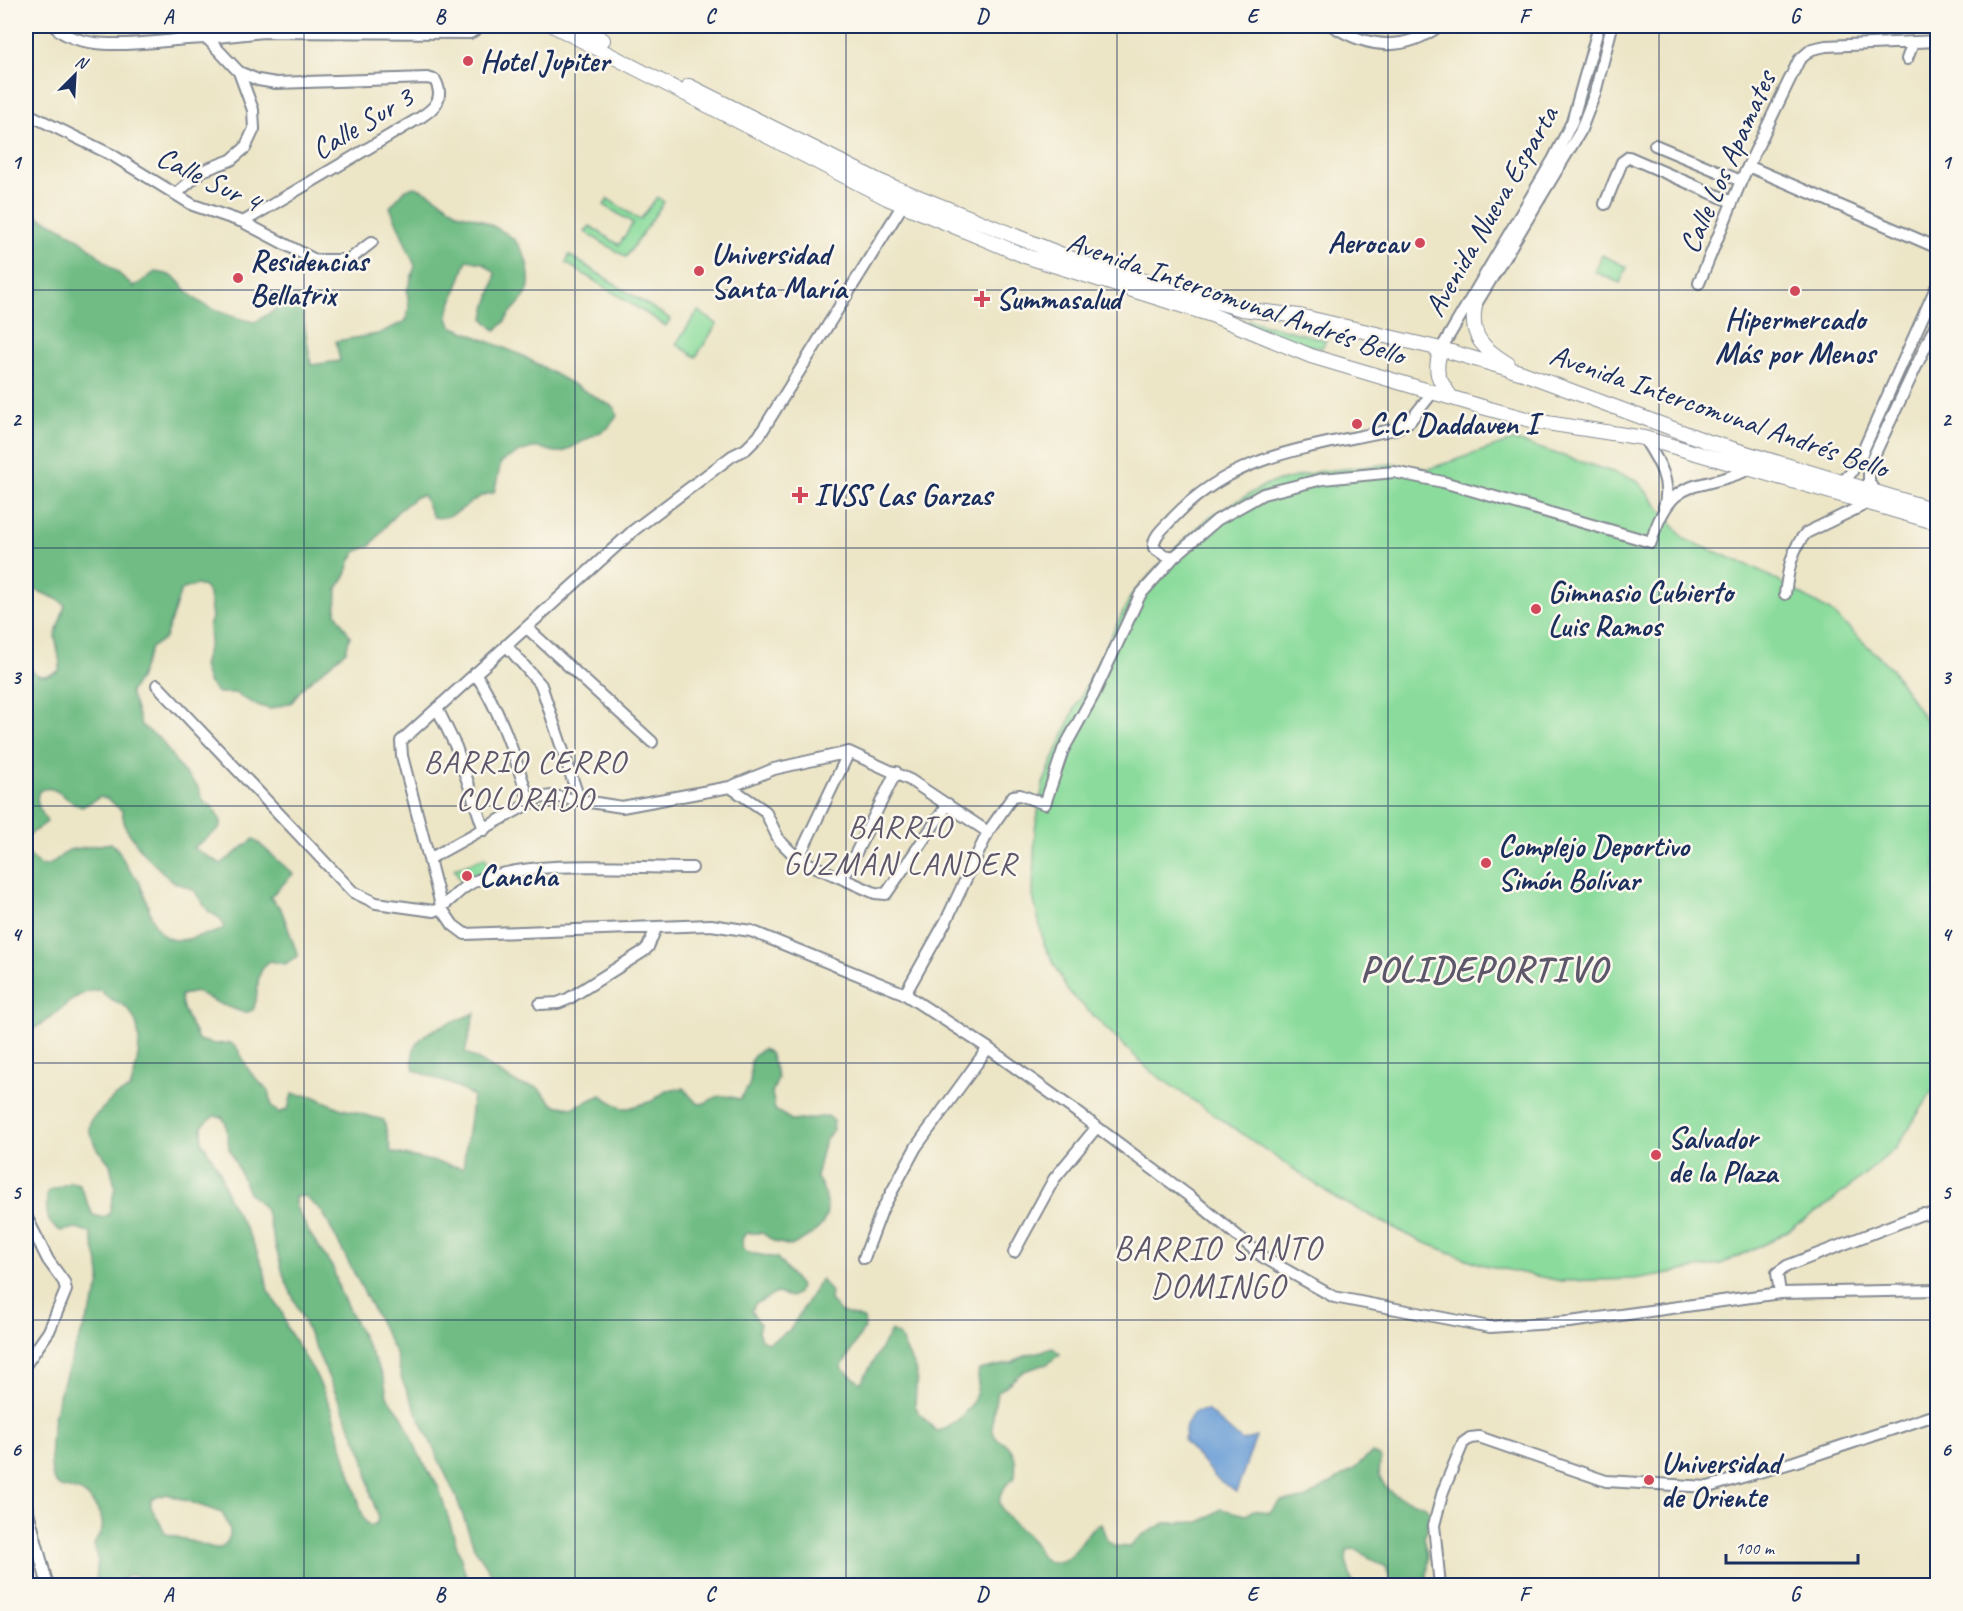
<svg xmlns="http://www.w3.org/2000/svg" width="1963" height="1611" font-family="Caveat,sans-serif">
<rect width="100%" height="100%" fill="#fbf7ec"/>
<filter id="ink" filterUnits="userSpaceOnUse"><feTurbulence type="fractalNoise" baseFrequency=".0167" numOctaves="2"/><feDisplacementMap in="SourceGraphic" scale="12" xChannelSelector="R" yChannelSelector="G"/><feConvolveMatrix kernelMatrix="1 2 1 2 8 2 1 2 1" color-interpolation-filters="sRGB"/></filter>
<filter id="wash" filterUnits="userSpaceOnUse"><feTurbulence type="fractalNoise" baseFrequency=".008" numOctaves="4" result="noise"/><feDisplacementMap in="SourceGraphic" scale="24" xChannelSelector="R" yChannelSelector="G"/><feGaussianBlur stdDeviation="1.35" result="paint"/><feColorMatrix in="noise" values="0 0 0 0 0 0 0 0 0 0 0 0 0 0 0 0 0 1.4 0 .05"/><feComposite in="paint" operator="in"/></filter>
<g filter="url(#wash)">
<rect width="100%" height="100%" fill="#ece5c6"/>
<!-- green -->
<path fill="#8bdc9c" stroke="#53867d" stroke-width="1.5" d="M657 197 664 202 626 257 585 232 590 226 619 245 633 223 604 205 608 199 640 220Z
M569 255 670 319 666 326 566 263Z
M1602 255 1627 267 1620 283 1595 272Z
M698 311 717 324 696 357 676 344Z
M1248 320 1326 340 1322 348 1287 342 1248 325Z
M1514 440 1637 480 1684 539 1757 569 1830 611 1890 667 1935 734 1938 1081 1934 1089 1896 1148 1830 1203 1777 1238 1721 1264 1635 1279 1561 1281 1480 1264 1418 1240 1336 1198 1150 1071 1067 990 1044 944 1033 896 1035 830 1043 784 1073 712 1131 596 1173 550 1211 516 1267 484 1317 472 1390 464 1429 469Z
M485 857 490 868 462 883 454 869Z"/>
<!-- forest -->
<path fill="#70bc84" stroke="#467671" stroke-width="1.5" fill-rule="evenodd" d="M415 187C432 192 443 203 458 213 464 216 470 215 476 218 503 231 523 237 528 269 532 291 527 295 513 310 506 317 505 325 495 330L484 319C486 301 496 286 495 273L483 263 467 260 449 310 448 318 451 326 521 355 615 408 617 416 608 428 563 452C554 454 548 449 539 448 529 446 509 457 501 462L494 493C472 493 457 523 433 517L423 495 416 497 397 512 371 545 356 552 351 559 346 575 337 589 336 613 350 636 346 651 302 688 292 702 270 709 256 705 235 693H218L208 682 203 666 210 642 209 626 212 618 209 594 204 587 196 585 181 590 165 638 151 648 139 679 130 692 141 725 161 740 180 768 198 787 203 802 212 806 221 821 219 829 193 848 221 864 254 839 293 874 270 897 281 909 298 956 285 964 270 961C252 974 261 993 253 1010L245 1013 220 1004 197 992 181 995C180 1011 193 1025 198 1040L214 1044 230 1043 237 1048 250 1072 268 1091 272 1107 279 1113 288 1109 292 1094 313 1096 339 1108 384 1120 391 1152 463 1168 473 1096 453 1085 414 1070C403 1031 449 1025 475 1013L465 1052 520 1085 537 1087 554 1105 572 1108 601 1095 621 1108H629L652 1101 666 1091 684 1088C706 1120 704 1094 725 1096 730 1096 735 1099 740 1099 743 1095 749 1088 750 1082 753 1065 744 1061 763 1049L770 1053 778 1078 772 1093 775 1110 793 1121 828 1116 834 1121 833 1129 824 1143 816 1177C822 1184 824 1190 826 1198 832 1226 812 1235 791 1246L775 1242 762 1233H746L742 1239 743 1249 750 1253 777 1258 800 1286 798 1293 791 1297 777 1293 755 1304 751 1311 760 1324 758 1332 761 1339 768 1343 790 1330 821 1279 831 1292 830 1300 841 1312 864 1319 865 1327 841 1368 861 1383 891 1331 899 1335 917 1373 915 1405 919 1413 936 1431C951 1431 972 1408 976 1394 979 1386 977 1378 979 1370L1012 1363 1027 1355 1053 1348 1060 1354 1047 1364 1024 1371 997 1393C995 1402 990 1428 994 1434 996 1440 1000 1441 1004 1443 1017 1451 1016 1465 1015 1477 978 1507 1017 1521 1034 1543 1039 1550 1041 1562 1052 1562 1078 1564 1080 1531 1101 1524L1107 1540 1114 1546 1130 1547 1142 1535 1165 1523 1200 1522 1221 1509 1246 1515 1253 1510 1270 1512 1281 1501 1305 1499 1354 1469 1372 1453 1380 1457C1381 1463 1378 1471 1380 1476 1387 1499 1410 1499 1427 1507L1432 1515 1424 1538 1429 1557 1426 1585H1392L1386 1567 1355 1549 1347 1550 1346 1560 1353 1586 495 1585 493 1576 474 1547 457 1499 402 1380 396 1354 322 1211 304 1196 295 1197V1205L310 1234 333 1268 340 1292 384 1379 387 1396 402 1416 420 1457 439 1488 469 1585 152 1586 134 1575 126 1576 120 1585H97C94 1567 102 1567 94 1545 96 1540 101 1534 102 1529 105 1516 89 1493 76 1490 66 1488 54 1489 52 1474 45 1424 65 1375 83 1329 89 1313 97 1298 100 1282 102 1267 92 1246 91 1233L77 1228 61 1231C43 1223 47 1209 47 1192L71 1182 79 1184 93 1215 101 1217 109 1215 115 1187 110 1164 95 1145 89 1130 90 1121 115 1096 130 1089C138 1065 147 1029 127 1008 119 1000 107 1001 101 990 74 989 56 1018 33 1029L26 1055V853L41 866 49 865 69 850 111 843C122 851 122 860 129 870 132 873 136 876 138 880 154 911 150 954 198 936 208 933 216 935 224 927L221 919 208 911 194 890 172 881 143 853 125 827 122 811 108 799 100 797 82 807C66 803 56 781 39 791L37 798 39 807 47 822 26 837V663C35 678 43 679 59 671L60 663 55 636 65 605 59 600 26 586V211L60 227 82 241 134 287 155 272C182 274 179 288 197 300 213 311 236 318 255 322L275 310 273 298 300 296 311 365 340 361 336 341 378 334 406 321 409 307 407 291 415 266 390 207 406 189ZM214 1116 222 1117 226 1124 229 1148 249 1193 265 1208 284 1277 364 1457 372 1499 378 1515 377 1523 370 1526 364 1520 331 1409 316 1375 287 1328 282 1312 268 1291 265 1273 252 1240 228 1198 220 1171 202 1142V1126ZM167 1494 222 1513C230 1527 236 1536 221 1548H214L166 1534 151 1507V1499Z"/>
<!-- water -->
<path fill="#6b9ed6" stroke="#43669a" stroke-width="1.5" d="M1207 1410 1242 1441 1256 1437 1236 1492 1216 1478 1184 1441 1186 1425 1194 1412Z"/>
</g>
<g filter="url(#ink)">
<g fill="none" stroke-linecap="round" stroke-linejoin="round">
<defs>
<path id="minor" d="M54 26C85 58 165 38 207 38L239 72 253 110 254 129 245 148 231 160 202 171 176 194
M1333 26C1368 48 1404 52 1439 26
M207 38 264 32 470 33 481 26
M1907 59 1913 43
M239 72 258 80 276 83 427 78 435 80C445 98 435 108 421 117L243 222
M26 113 112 155 193 205 243 222 315 260H349L372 242
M1655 145 1741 181
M1748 166 1938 248
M1605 204 1622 162 1629 157 1732 202
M902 206 759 436 746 449 732 456 634 530 401 741 402 756 442 909 453 925 465 934 711 925 751 931 903 993 988 1048 1070 1107 1189 1196 1263 1257 1334 1297 1490 1327 1570 1322 1780 1293 1938 1290
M1699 283 1741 181 1799 60 1812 49 1826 46 1938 41
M1475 306 1580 132 1595 93 1612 26
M1441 349 1554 158 1572 122 1599 26
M1433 392 1410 421 1395 429C1311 448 1235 452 1173 518 1165 527 1152 536 1154 548L1164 555 1174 557 1217 520 1263 494 1323 479 1394 472 1443 482 1651 542C1673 471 1696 494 1750 469
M1644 438C1658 460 1672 481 1664 507
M1842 482 1851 473 1862 453 1938 283
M1875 492 1869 482V466L1938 320
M1785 594C1788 573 1791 549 1806 533L1868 503
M527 628 652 742
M506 645 541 685 579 799
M475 673C502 713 515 758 530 803
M157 685 353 892 376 903 434 911C449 906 458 887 478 880 543 859 623 868 692 868
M437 708 456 747 484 830
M849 752 798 859 875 893 886 894 948 804
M730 787 774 769 849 752 910 780 988 832 946 921 905 994
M988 832 1013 796 1020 795 1045 804 1063 750 1094 694 1140 595 1174 557
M429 859 539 798 552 796 622 807 730 787 765 811 779 840 798 859
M843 879 896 772
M540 1004 558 1003 568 999 644 951 648 947 656 928
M26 1216 48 1260 64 1282 66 1290 49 1331 26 1364
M1014 1252 1054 1179 1096 1128
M864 1258 882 1210 916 1147 988 1048
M1780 1293 1777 1273 1787 1266 1922 1214 1938 1216
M26 1504 48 1586
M1440 1586 1434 1525 1443 1491 1463 1443 1470 1438 1479 1437 1606 1481 1708 1487 1794 1462 1938 1414"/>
<path id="major" d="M554 26 887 198 1025 256 1212 315 1311 356 1486 408 1534 421 1644 438 1938 523
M577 26 603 40
M689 86 881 182 1085 264 1242 309 1299 316 1441 349 1523 373 1706 441 1938 511
M1475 306C1469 337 1484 349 1508 364
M1441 349C1433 372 1438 379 1451 397"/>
</defs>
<!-- minor casing -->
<use href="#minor" stroke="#848a92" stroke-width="14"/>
<!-- major casing -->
<use href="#major" stroke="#848a92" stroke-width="16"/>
<!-- minor -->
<use href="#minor" stroke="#fff" stroke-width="10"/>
<!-- major -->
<use href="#major" stroke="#fff" stroke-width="14"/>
</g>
</g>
<!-- grid -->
<path fill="none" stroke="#1b2f5e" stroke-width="1.5" stroke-opacity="0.55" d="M304 26V1586M575 26V1586M846 26V1586M1117 26V1586M1388 26V1586M1659 26V1586M26 290H1938M26 548H1938M26 806H1938M26 1063H1938M26 1320H1938"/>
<!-- markers -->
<g fill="#d1495b" stroke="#fbf7ec" stroke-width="2">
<circle cx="468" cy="61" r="6"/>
<circle cx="1420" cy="243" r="6"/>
<circle cx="699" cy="271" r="6"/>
<circle cx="238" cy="278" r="6"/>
<circle cx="1795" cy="291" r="6"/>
<path d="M979 290h6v6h6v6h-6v6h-6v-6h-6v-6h6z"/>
<circle cx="1357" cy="424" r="6"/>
<path d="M797 486h6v6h6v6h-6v6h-6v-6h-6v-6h6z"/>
<circle cx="1536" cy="609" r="6"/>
<circle cx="1486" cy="863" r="6"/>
<circle cx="467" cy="876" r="6"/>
<circle cx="1656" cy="1155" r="6"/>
<circle cx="1649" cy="1480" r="6"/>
</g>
<g text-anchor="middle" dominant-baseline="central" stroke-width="5" stroke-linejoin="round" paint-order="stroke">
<!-- poi labels -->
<g font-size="30" font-weight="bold" fill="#1b2f5e" stroke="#fbf7ec" text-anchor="start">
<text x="480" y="61">Hotel Jupiter</text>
<text x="1408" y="243" text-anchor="end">Aerocav</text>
<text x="711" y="254">Universidad<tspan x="711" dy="34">Santa María</tspan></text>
<text x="250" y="261">Residencias<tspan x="250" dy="34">Bellatrix</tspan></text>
<text x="996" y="299">Summasalud</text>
<text x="1795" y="319" text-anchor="middle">Hipermercado<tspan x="1795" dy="34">Más por Menos</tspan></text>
<text x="1369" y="424">C.C. Daddaven I</text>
<text x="814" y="495">IVSS Las Garzas</text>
<text x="1548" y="592">Gimnasio Cubierto<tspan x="1548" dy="34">Luis Ramos</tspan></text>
<text x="1498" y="846">Complejo Deportivo<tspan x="1498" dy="34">Simón Bolívar</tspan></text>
<text x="479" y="876">Cancha</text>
<text x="1668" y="1138">Salvador<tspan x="1668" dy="34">de la Plaza</tspan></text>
<text x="1661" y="1463">Universidad<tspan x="1661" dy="34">de Oriente</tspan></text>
</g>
<!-- street labels -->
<g font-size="30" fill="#1b2f5e" stroke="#fbf7ec">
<text transform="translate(362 123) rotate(-31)">Calle Sur 3</text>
<text transform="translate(1727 162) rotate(-66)">Calle Los Apamates</text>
<text transform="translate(209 179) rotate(26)">Calle Sur 4</text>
<text transform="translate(1491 211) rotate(-60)">Avenida Nueva Esparta</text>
<text transform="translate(1236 298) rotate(19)">Avenida Intercomunal Andrés Bello</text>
<text transform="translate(1719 411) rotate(19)">Avenida Intercomunal Andrés Bello</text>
</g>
<!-- neighbourhood labels -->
<g font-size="32" letter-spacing="1.5" fill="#5d576b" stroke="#fbf7ec">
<text x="525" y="761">BARRIO CERRO<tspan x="525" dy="37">COLORADO</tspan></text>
<text x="900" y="826">BARRIO<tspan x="900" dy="37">GUZMÁN LANDER</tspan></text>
</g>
<!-- quarter labels -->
<g font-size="33" letter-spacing="1.5" fill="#5d576b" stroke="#fbf7ec">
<text x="1218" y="1248">BARRIO SANTO<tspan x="1218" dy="38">DOMINGO</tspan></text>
</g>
<!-- district labels -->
<g font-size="36" font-weight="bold" letter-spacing="1.5" fill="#5d576b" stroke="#fbf7ec">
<text x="1484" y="969">POLIDEPORTIVO</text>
</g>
</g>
<!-- margin -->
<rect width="1963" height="1611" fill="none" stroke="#fbf7ec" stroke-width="66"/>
<!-- north arrow -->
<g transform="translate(75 75) rotate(24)" stroke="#fbf7ec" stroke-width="4.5" paint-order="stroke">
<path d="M0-4.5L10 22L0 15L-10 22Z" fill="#1b2f5e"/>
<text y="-9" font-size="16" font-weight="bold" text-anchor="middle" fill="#1b2f5e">N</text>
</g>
<!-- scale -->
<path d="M1726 1554v9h132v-9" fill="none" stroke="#1b2f5e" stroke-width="3"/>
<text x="1735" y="1554" font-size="18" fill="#1b2f5e" stroke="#fbf7ec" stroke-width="4.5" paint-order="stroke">100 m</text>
<rect x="33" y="33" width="1897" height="1545" fill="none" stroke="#1b2f5e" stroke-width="2"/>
<g font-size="20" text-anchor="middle" font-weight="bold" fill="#1b2f5e">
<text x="168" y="23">A</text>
<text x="440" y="23">B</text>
<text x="710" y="23">C</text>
<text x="982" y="23">D</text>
<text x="1252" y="23">E</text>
<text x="1524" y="23">F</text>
<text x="1795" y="23">G</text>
<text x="16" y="169">1</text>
<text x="1946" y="169">1</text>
<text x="16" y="426">2</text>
<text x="1946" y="426">2</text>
<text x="16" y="684">3</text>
<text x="1946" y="684">3</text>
<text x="16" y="941">4</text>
<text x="1946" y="941">4</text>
<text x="16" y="1199">5</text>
<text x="1946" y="1199">5</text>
<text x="16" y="1456">6</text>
<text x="1946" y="1456">6</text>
<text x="168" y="1601">A</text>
<text x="440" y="1601">B</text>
<text x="710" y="1601">C</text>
<text x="982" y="1601">D</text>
<text x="1252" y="1601">E</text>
<text x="1524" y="1601">F</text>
<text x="1795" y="1601">G</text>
</g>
</svg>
